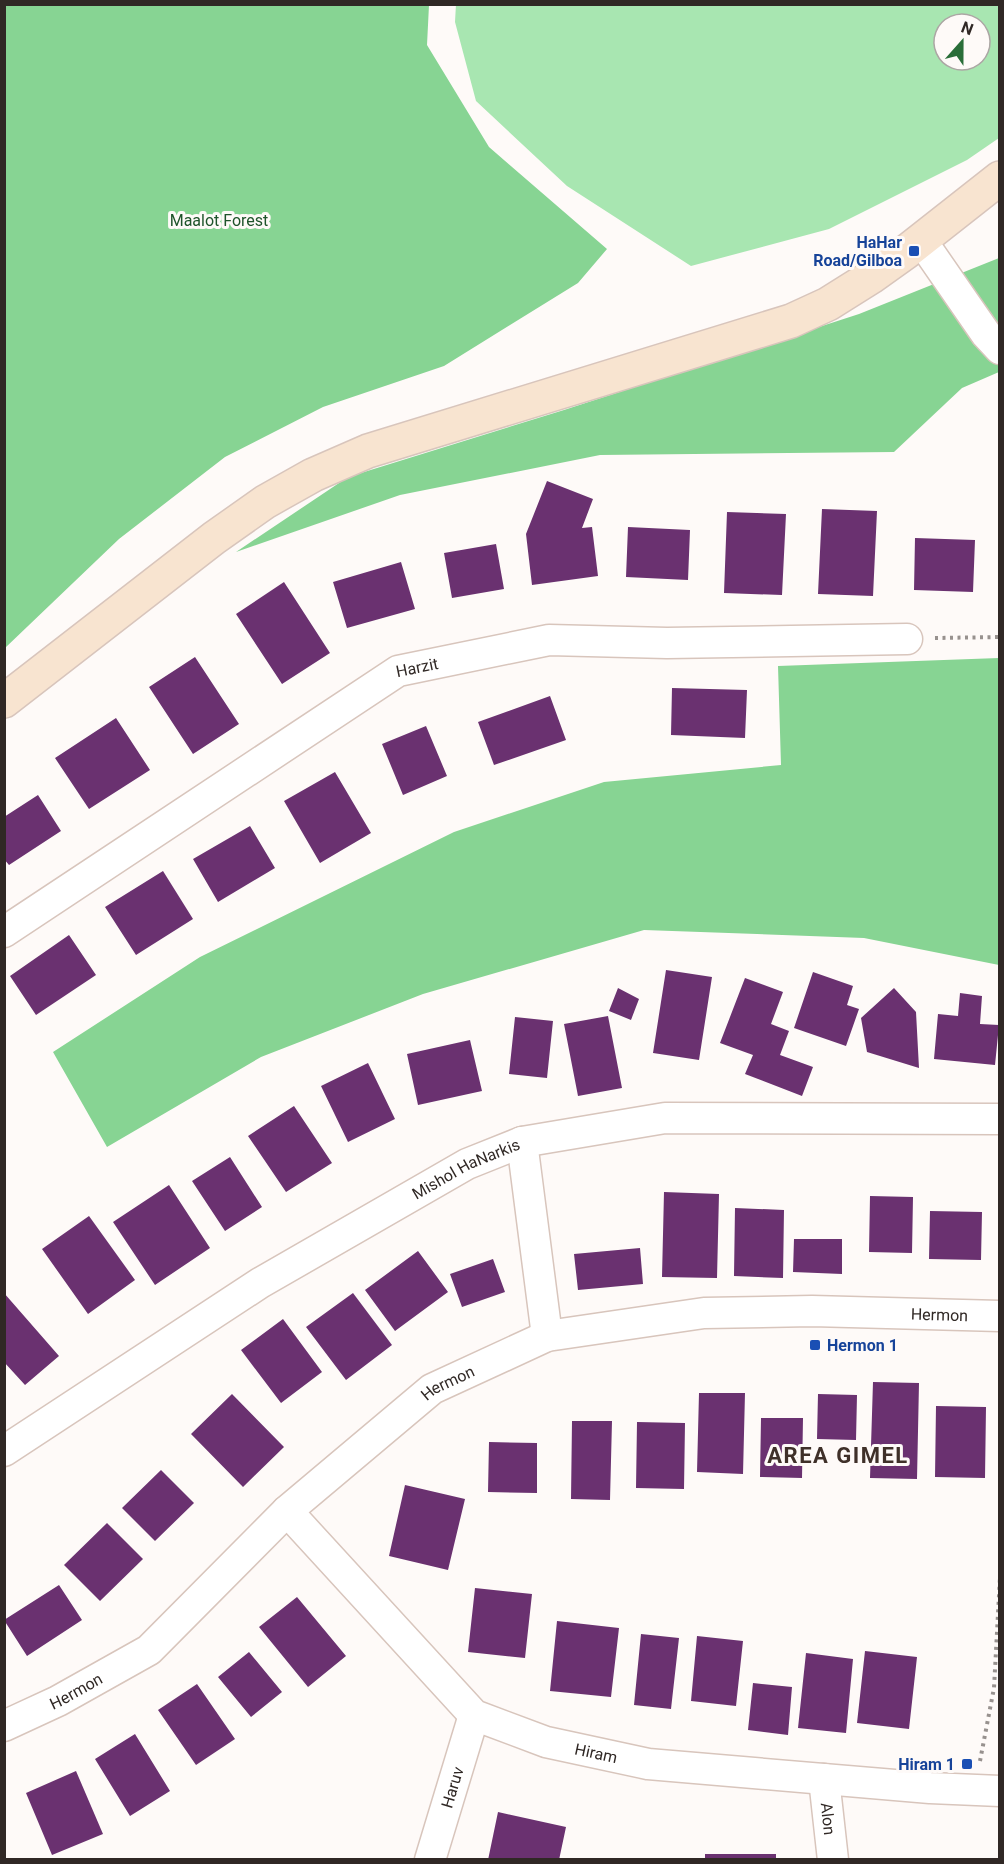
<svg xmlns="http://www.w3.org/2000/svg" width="1004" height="1864" font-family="Roboto,sans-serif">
<rect width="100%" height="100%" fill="#fefaf8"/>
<!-- green -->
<path fill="#a8e6b1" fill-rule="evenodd" d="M456 4 999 5V138L967 160 829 229 691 266 567 186 476 101 455 22ZM944 24H980V60H944Z"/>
<!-- forest -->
<path fill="#87d493" d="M5 4 429 5 427 45 489 147 607 249 578 283 444 366 323 407 225 457 119 539 5 648Z
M999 258V372L962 388 894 452 600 455 400 495 236 552 348 477 564 410 859 314Z
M999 658V965L864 938 644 930 423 994 261 1057 107 1147 53 1052 200 957 454 832 604 782 781 765 778 666Z"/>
<!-- building -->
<path fill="#6a3170" d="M547 481 593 499 582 528 592 527 598 576 532 585 526 534Z
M822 509 877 511 873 596 818 594Z
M727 512 786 514 782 595 724 593Z
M628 527 690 530 688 580 626 577Z
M915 538 975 540 973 592 914 590Z
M496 544 504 589 452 598 444 553Z
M401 562 415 609 347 628 333 582Z
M284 582 330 653 282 684 236 614Z
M195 657 239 724 193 754 149 687Z
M672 688 747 690 745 738 671 735Z
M550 696 566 740 494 765 478 722Z
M116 718 150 770 89 809 55 758Z
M426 726 447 776 403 795 382 744Z
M335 772 371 833 320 863 284 801Z
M38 795 61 831 9 865 4 859V817Z
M250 826 275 868 218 902 193 859Z
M163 871 193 919 136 955 105 907Z
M69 935 96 975 36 1015 10 976Z
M666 970 712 977 699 1060 653 1053Z
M813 972 853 986 847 1005 859 1009 846 1046 794 1028Z
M745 978 783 992 771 1024 789 1031 780 1055 813 1067 802 1096 745 1074 753 1055 720 1043Z
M618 988 639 999 631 1020 609 1011Z
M894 988 916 1012 919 1068 867 1052 861 1018Z
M960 993 982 996 980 1024 999 1025 995 1065 934 1059 938 1014 958 1016Z
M608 1016 622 1088 578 1096 564 1024Z
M515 1017 553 1021 547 1078 509 1074Z
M470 1040 482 1091 418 1105 407 1054Z
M368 1063 395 1119 348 1142 321 1086Z
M294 1106 332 1163 286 1192 248 1136Z
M230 1157 262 1207 225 1231 192 1181Z
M169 1185 210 1248 155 1285 113 1222Z
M664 1192 719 1194 717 1278 662 1277Z
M870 1196 913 1197 912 1253 869 1252Z
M735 1208 784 1210 783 1278 734 1276Z
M930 1211 982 1212 981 1260 929 1259Z
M89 1216 135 1280 88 1314 42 1249Z
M794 1239H842V1274L793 1272Z
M640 1248 643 1284 578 1290 574 1254Z
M418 1251 448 1292 395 1331 365 1290Z
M493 1259 505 1292 462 1307 450 1274Z
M4 1293 59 1356 25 1385 4 1362Z
M353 1293 392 1345 346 1380 306 1327Z
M283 1319 322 1372 281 1403 241 1350Z
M873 1382 919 1383 917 1479 870 1478Z
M699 1393H745L743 1474 697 1472Z
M232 1394 284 1447 243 1487 191 1434Z
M818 1394 857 1395 856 1440 817 1439Z
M936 1406 986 1407 985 1478 935 1477Z
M761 1418H803L802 1478 760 1477Z
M572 1421H612L610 1500 571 1499Z
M637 1422 685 1423 684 1489 636 1488Z
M489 1442 537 1443V1493L488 1492Z
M161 1470 194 1503 155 1541 122 1508Z
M405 1485 465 1499 448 1570 389 1556Z
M107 1523 143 1559 100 1601 64 1565Z
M59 1585 82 1620 27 1656 4 1620Z
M475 1588 532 1594 525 1658 468 1652Z
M297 1597 346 1656 308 1687 259 1627Z
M557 1621 619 1628 611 1697 550 1691Z
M641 1634 679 1638 671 1709 634 1705Z
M697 1636 743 1641 736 1706 691 1701Z
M865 1651 917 1657 909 1729 857 1723Z
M249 1652 282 1692 251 1717 218 1677Z
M806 1653 853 1659 846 1733 798 1728Z
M753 1683 792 1687 788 1735 748 1730Z
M197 1684 235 1739 196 1765 158 1710Z
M135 1734 170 1791 130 1816 95 1759Z
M76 1771 103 1834 52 1855 26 1793Z
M498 1812 566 1827 559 1860H488Z
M705 1854H776V1860H705Z"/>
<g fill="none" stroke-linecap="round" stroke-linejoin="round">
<defs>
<g id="street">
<path d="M921 240 986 334 1000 349"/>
<path id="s1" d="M4 932 398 671 549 640 667 643 907 639"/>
<path d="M522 1142 547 1336"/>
<path id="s2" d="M4 1451 260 1283 467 1164 522 1142 665 1118 1000 1119"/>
<path id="s3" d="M287 1511 474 1715 546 1742 648 1764 930 1788 1000 1791"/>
<path id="s4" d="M4 1726 58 1701 149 1650 287 1511 432 1389 547 1336 704 1313 812 1311 1000 1316"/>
<path id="s5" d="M824 1779 833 1860"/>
<path id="s6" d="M430 1860 474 1715"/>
</g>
<path id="secondary" d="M4 701 214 538 265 502 313 475 368 451 791 321 828 304 871 277 906 252 1000 178"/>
</defs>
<!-- street casing -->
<use href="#street" stroke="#d8c5bc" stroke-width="33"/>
<!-- secondary casing -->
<use href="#secondary" stroke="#d8c5bc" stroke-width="36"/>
<!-- path -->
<path stroke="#97918e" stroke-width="4" stroke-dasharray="3 4.5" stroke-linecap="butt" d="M935 638 1000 637
M980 1761 994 1688 1000 1577"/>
<!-- street -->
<use href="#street" stroke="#fff" stroke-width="30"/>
<!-- secondary -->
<use href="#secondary" stroke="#f8e4d0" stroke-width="33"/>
</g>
<!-- markers -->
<g fill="#1a4fb4" stroke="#fefaf8" stroke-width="2">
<rect x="908" y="245" width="12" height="12" rx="3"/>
<rect x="809" y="1339" width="12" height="12" rx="3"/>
<rect x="961" y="1758" width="12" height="12" rx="3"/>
</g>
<g text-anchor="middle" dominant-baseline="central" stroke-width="6" stroke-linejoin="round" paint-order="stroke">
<!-- park labels -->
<g font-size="16" fill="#1e542a" stroke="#fefaf8">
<text x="219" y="220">Maalot Forest</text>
</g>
<!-- transit labels -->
<g font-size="16" font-weight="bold" fill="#164399" stroke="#fefaf8" text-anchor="end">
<text x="902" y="242">HaHar<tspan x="902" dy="18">Road/Gilboa</tspan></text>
<text x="827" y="1345" text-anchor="start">Hermon 1</text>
<text x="955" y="1764">Hiram 1</text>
</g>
<!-- street labels -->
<g font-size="16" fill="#302825" stroke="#fefaf8">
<text stroke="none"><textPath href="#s1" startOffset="492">Harzit</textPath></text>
<text stroke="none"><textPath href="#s2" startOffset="542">Mishol HaNarkis</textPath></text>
<text stroke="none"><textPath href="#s4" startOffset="1070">Hermon</textPath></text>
<text stroke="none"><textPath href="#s4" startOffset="566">Hermon</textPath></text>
<text stroke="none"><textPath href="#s4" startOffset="80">Hermon</textPath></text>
<text stroke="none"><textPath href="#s3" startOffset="405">Hiram</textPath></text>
<text stroke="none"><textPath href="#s6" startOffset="76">Haruv</textPath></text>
<text stroke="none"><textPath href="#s5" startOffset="40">Alon</textPath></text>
</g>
<!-- district labels -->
<g font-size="22" font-weight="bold" letter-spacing="1.5" fill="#3f3029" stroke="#fefaf8">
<text x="838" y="1455">AREA GIMEL</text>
</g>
</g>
<!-- border -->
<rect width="1004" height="1864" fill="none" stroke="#302825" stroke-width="12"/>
<!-- north arrow -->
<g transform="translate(962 42) rotate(21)"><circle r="28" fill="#fefaf8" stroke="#aca6a4" stroke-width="1.5"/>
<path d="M0-4.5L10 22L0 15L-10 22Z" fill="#2a6e39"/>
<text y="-9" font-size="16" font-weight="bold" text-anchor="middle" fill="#302825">N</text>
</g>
</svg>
